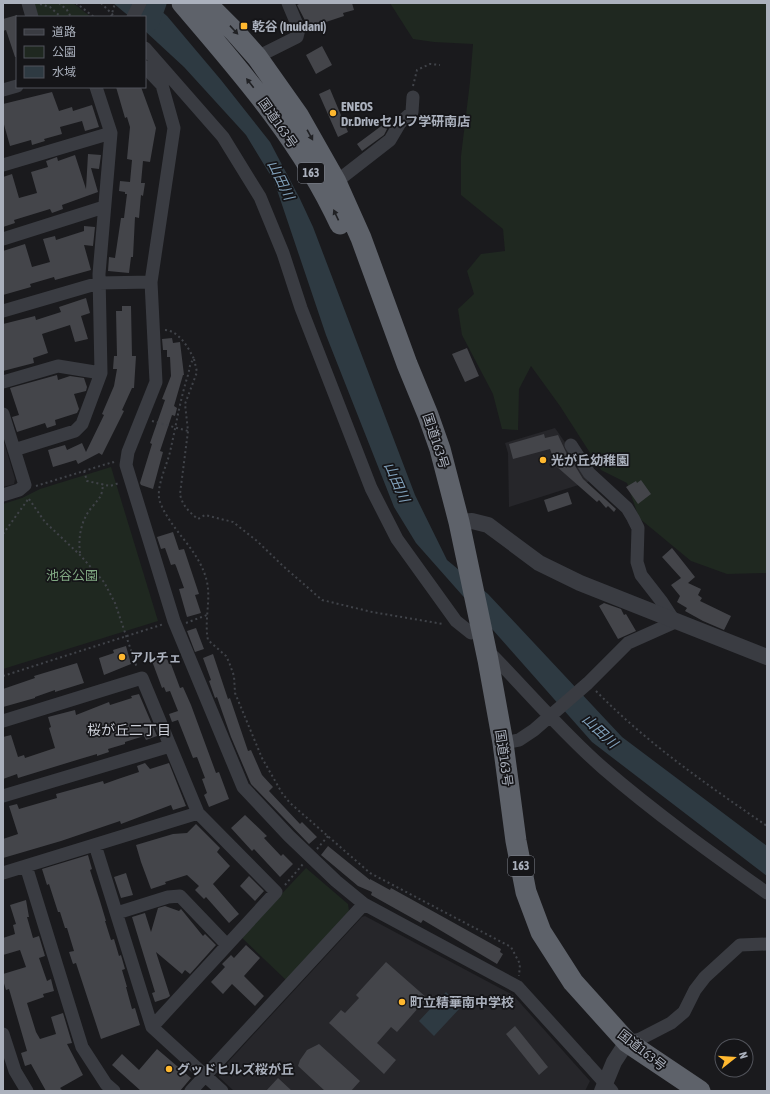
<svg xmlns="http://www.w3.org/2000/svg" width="770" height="1094" font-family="'Asap Condensed','Noto Sans JP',sans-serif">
<rect width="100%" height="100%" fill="#1a1a1d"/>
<!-- built -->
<path fill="#26262a" d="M555 428 590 478 588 482 509 507 508 453 505 443Z
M3 439 15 479 14 484 3 487Z
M365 916 513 995 590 1081 585 1091H234L219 1077 218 1073 362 917Z"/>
<!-- green -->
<path fill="#1f2820" d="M33 3H73L91 17H37Z
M390 3H767V573L727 574 691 561 639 518 627 483 601 470 560 406 531 366 519 389 518 430 502 429 493 394 462 335 458 309 474 294 467 271 481 254 505 251 503 229 461 195V156L470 82 473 44 434 42 413 39Z
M111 467 158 621 3 669V504L22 498 40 489Z
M306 868 348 904 349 911 286 980 241 937Z"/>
<!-- water -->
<path fill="#2e3a42" d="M113 3H152L167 16 221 80 270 142 300 199 313 227 415 495 447 560 488 594 622 737 767 846V876L592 742 416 543 394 507 326 335 274 181 246 135 184 67 145 31V17H130Z
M446 992 461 1007 434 1036 419 1021Z"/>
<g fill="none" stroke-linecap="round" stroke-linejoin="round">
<!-- river -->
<path stroke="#2e3a42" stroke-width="19" d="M150 22 157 3"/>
</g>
<!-- building -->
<path fill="#44454a" d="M301 3H352L354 10 343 13 344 16 326 22 311 32 297 5Z
M17 15V57H15L6 30 3 31V19Z
M322 46 332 65 316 74 306 55Z
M116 87H141L156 128 150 162 143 161 141 183H145L143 196 141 195 139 218 135 217 133 257H131L129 273 108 271 109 257 115 258 121 218H124L127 194H125V192L119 191 120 181 130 182 132 160 127 159 130 127 127 117 125 118Z
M330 89 348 132 338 137 319 94Z
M52 92 59 111 72 107 73 111 92 105 99 127 85 131 82 121 60 127 62 134 44 139 45 141 32 145 31 140 10 146 3 121V104Z
M384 124 387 129 384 135 362 151 357 144Z
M88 154 101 155 99 169 91 168 98 192 62 205 63 209 52 213 50 209 14 220 15 223 3 227V177L12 174 19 198 37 193 31 172 48 167 46 161 57 157 58 161 75 155 86 189Z
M84 226 95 227 93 246 84 245 91 270 55 280 54 277 30 284 31 287 3 295V251L25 244 32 267 50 262 43 239 55 236 56 240 84 231Z
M86 298 90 313 81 316 88 339 75 342 70 325 42 334 48 353 33 358 34 363 3 371V324L35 316 36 320 61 312 59 307Z
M122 306H131L132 356H136L134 388H132L122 410 124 411 102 455 99 453 78 464 76 460 53 467 48 450 65 445 67 450 82 443 86 452 104 415 102 414 114 386 117 369H113L114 356H117L116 311H122Z
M172 338 173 343 180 342 184 375H183L174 406 177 408 175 416 172 415 160 451 163 452 153 489 141 485 140 483 152 444 150 443 165 400 162 399 171 376 170 357H167V350H163L162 339Z
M467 348 479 376 465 382 452 354Z
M57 375 58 380 70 376 84 378 87 387 86 391 74 394 79 409 77 413 55 420 56 425 47 428 45 423 17 432 12 417 19 415 10 388Z
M544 434 545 438 558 435 572 465 574 464 583 479 616 509 614 512 608 506 606 508 599 500 597 502 556 466 550 449 513 459 509 444Z
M641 480 651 494 638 504 626 487 636 481 637 483Z
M568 492 572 504 548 512 544 500Z
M173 532 179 550 184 549 199 594 195 595 201 613 187 617 179 589 184 588 176 566 175 564 171 565 165 548 161 549 157 537Z
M672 548 695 577 688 583 701 589 698 595 702 598 700 601 731 616 724 630 703 621 685 611 687 608 677 602 680 596 671 585 681 578 662 557Z
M604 603 621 609 624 615 626 614 636 631 618 639 599 606Z
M196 628 204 649 195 652 187 631Z
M126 646 131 664 104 675 99 658 114 653 113 650Z
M213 654 228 699 230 698 248 751 251 750 262 775 273 787 269 791 300 824 302 822 317 837 309 844 251 784 231 737 217 697 215 698 209 681 211 680 203 658Z
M166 656 169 664H171L180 688 183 687 191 705 216 773 219 772 229 799 209 807 204 795 207 793 202 779 205 778 197 757 193 758 178 720 172 722 169 714 178 711 170 691 166 692 164 687 162 688 152 661Z
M77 663 84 683 55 692V690L35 697V698L3 707V689L35 678 34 676Z
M139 694 157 736 146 740 144 736 125 742V744L108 749 109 752 97 756V754L80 759 18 778 17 774 3 779V737L11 735 18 757 24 755 25 758 55 748 49 728 51 727 48 717 75 710 76 715 109 702 110 705 132 698 131 696Z
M145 763 150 769 169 763 186 806 173 810 171 805 121 824 120 821 61 841 3 858V839L18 834 9 806 17 804 19 809 57 798 56 794 85 786 103 781 104 784 118 779 139 772 137 766Z
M245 815 267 836 264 838 281 856 283 854 293 864 280 877 254 849 252 851 231 828Z
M196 824 220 848 217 852 230 866 213 884 239 914 229 923 206 897 204 899 195 890 199 886 187 875 165 882 166 884 151 889 141 862 136 845 173 834 187 833Z
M328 846 370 880V879L390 890 391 888 501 949 500 952 503 954 497 964 423 920 421 923 371 895 372 892 358 886 321 855Z
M88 855 92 869 90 870 100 901 106 921H105L111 940 114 939 119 956 121 955 125 969 122 970 127 987H126L132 1009 135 1008 140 1025 101 1039 76 963 73 964 69 952 74 951 67 928H65L60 912H58L49 884 47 885 42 869Z
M126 873 133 895 121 898 114 877Z
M249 876 264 891 255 901 240 886Z
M26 900 29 917H27L33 938 39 936 45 956 39 958 47 981 51 979 54 991 43 994 44 997 27 1003 36 1032 40 1039 56 1034 51 1017 63 1013 72 1043 67 1044 83 1075 60 1088 63 1091H46L31 1064 25 1066 21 1053 27 1051 9 989 6 990 3 980V974L26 967 20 950 3 955V938L15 934 13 925 16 924 10 905Z
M165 906 179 911 181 909 203 936 205 934 216 945 190 974 185 970 182 974 156 952 170 996 167 998 155 1002 152 993 155 992 132 917 145 913 151 932 158 908Z
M246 945 260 958 244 976 264 996 255 1006 232 984 223 994 211 982 225 967 222 964 231 955 234 958Z
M386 962 427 998 397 1032 391 1027 377 1043 396 1060 384 1074 329 1023 341 1010 345 1013 359 998 356 995Z
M515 1026 548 1067 539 1075 506 1034Z
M319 1044 360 1081 351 1091H325L298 1066 300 1060 307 1050Z
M157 1049 191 1078 180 1091H141L112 1065 122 1054 139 1070Z
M278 1078 292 1091H266Z"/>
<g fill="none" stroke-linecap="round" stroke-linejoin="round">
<!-- path -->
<path stroke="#404349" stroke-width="2" stroke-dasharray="2 3" stroke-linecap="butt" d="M59 3 67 10 71 17
M76 3 94 17
M101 3 115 17
M40 4 50 7 61 17
M413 86 417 70 430 64 440 65
M165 330C179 331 188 347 194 359 189 364 190 368 188 375 180 400 176 426 170 452 167 465 155 489 160 502 171 531 200 550 207 582 211 601 204 621 208 640L226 656 229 662 234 676 235 693 262 758 282 793 290 803 370 873 511 947 520 964 519 976
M194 359 197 372 185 404 188 431 180 494C182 505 189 512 198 519L205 515 233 522 257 541 283 566 322 600 372 612 443 624
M152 421 188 431
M84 471 87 481 110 486 119 483
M36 486 113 462 114 465
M29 499 45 522 80 555 104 582 115 603 137 668
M3 534 29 498
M80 553C78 537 81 519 93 506 100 497 102 497 103 484
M186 623 207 615
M3 676 164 624
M596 691C648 744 706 784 767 826
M317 849 328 836
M285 885 303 864"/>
<!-- minor -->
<path stroke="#3a3c42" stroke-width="13" d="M28 3 32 17
M133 17 140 3
M145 48 223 137 260 197 283 253 301 308 371 488 397 539 456 621 471 633
M257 57 297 37 299 29 288 3
M145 67 162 85 174 128 151 282 156 382 128 452 126 465 174 621 243 787 289 836 336 881 364 904 518 987 585 1061
M3 90 17 86
M3 165 111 133
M336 182 390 140 400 123 412 112 413 97
M3 239 104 207
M3 311 99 283 151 282
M3 382 58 366 101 373
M3 414 25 485 19 490 3 495
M14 450 75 431 82 424 101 373 99 274 111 133 96 87
M493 656C530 694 564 734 603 768 655 813 711 853 767 893
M3 721 142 678 198 813 276 892 152 1027
M503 743 519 740 534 730 588 683 628 643 675 622 662 602 641 575 637 562 638 528 633 518 627 508 589 473 571 445
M3 796 170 746
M95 845 152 1027 222 1091
M26 866 82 1047 106 1084 114 1091
M3 873 198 813
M117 913 168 897 180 896 226 944
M3 1034 15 1071 27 1091
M627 1042 640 1039 671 1023 684 1012 695 990 705 977 740 945 767 944
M191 1091 364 904"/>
<!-- tertiary -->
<path stroke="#3a3c42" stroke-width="16" d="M459 522 472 521 488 525 539 563 580 583 767 657
M602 1091 614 1062 627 1042"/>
<!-- trunk -->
<path stroke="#5e626a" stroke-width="21" d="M182 3C241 72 302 141 340 224
M206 3 234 31 257 57 298 115 336 182 361 238 407 364 428 415 440 449 459 522 488 660 503 743 516 841 526 892 541 932 573 982 627 1042 700 1091"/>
<!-- path-bridge -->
<path stroke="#404349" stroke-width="2" stroke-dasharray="2 3" stroke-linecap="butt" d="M111 17 115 3"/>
<!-- minor-bridge -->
<path stroke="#3a3c42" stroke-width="13" d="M585 1061 612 1091"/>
</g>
<!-- one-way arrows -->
<defs><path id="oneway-solid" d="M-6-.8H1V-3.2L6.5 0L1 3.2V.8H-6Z"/></defs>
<g fill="#202124">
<use href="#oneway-solid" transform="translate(234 30) rotate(47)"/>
<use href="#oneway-solid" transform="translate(250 83) rotate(-128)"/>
<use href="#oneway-solid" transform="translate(310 135) rotate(61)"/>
<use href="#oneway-solid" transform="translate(336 215) rotate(-115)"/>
</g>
<!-- markers -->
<g fill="#ffb82f" stroke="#151518" stroke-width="1.5">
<rect x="240" y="22" width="8" height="8" rx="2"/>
<circle cx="333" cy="113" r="4"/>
<circle cx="543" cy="460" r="4"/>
<circle cx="122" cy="657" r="4"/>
<circle cx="402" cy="1002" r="4"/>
<circle cx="169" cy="1069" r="4"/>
</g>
<g text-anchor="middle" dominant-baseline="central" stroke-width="3.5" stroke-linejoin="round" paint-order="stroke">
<!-- shield labels -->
<g fill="#151518" stroke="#7e828c" stroke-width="1">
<rect x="298" y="163" width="26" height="20" rx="3"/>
<rect x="508" y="856" width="26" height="20" rx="3"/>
</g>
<g font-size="12" font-weight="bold" fill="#abb1bd">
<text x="311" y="173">163</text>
<text x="521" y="866">163</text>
</g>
<!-- poi labels -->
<g font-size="13" font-weight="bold" fill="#abb1bd" stroke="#151518" text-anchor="start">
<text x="252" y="26">乾谷 (Inuidani)</text>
<text x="341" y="106">ENEOS<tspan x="341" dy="15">Dr.Driveセルフ学研南店</tspan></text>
<text x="551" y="460">光が丘幼稚園</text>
<text x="130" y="657">アルチェ</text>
<text x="410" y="1002">町立精華南中学校</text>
<text x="177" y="1069">グッドヒルズ桜が丘</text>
</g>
<!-- street labels -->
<g font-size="13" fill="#abb1bd" stroke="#151518">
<text transform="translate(278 123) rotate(55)">国道163号</text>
<text transform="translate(436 441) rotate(72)">国道163号</text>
<text transform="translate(504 758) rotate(82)">国道163号</text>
<text transform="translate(642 1050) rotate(38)">国道163号</text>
</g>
<!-- park labels -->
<g font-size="13" fill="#81a983" stroke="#151518">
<text x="72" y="575">池谷公園</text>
</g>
<!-- water labels -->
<g font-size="14" font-style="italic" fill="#80a0ba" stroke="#151518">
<text transform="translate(281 180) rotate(64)">山田川</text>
<text transform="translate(397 482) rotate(66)">山田川</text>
<text transform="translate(600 731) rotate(43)">山田川</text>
</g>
<!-- neighbourhood labels -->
<g font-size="14" fill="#cdd0d9" stroke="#151518">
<text x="129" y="730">桜が丘二丁目</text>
</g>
</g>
<!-- border -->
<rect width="770" height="1094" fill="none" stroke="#abb1bd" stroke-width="8"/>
<!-- legend -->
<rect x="16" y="16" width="130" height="72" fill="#151518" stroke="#51535a"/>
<rect x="24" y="29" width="20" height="6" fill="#3a3c42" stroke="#51535a"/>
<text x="52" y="36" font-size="12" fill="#abb1bd">道路</text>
<rect x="24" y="46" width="20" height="12" fill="#1f2820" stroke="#51535a"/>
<text x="52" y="56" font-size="12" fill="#abb1bd">公園</text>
<rect x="24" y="66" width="20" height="12" fill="#2e3a42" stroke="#51535a"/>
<text x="52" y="76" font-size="12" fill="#abb1bd">水域</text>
<!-- north arrow -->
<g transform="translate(734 1058) rotate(73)"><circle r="19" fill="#151518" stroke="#51535a"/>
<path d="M0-3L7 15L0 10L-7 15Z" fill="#ffb82f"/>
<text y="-6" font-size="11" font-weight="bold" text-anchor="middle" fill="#abb1bd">N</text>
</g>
</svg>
